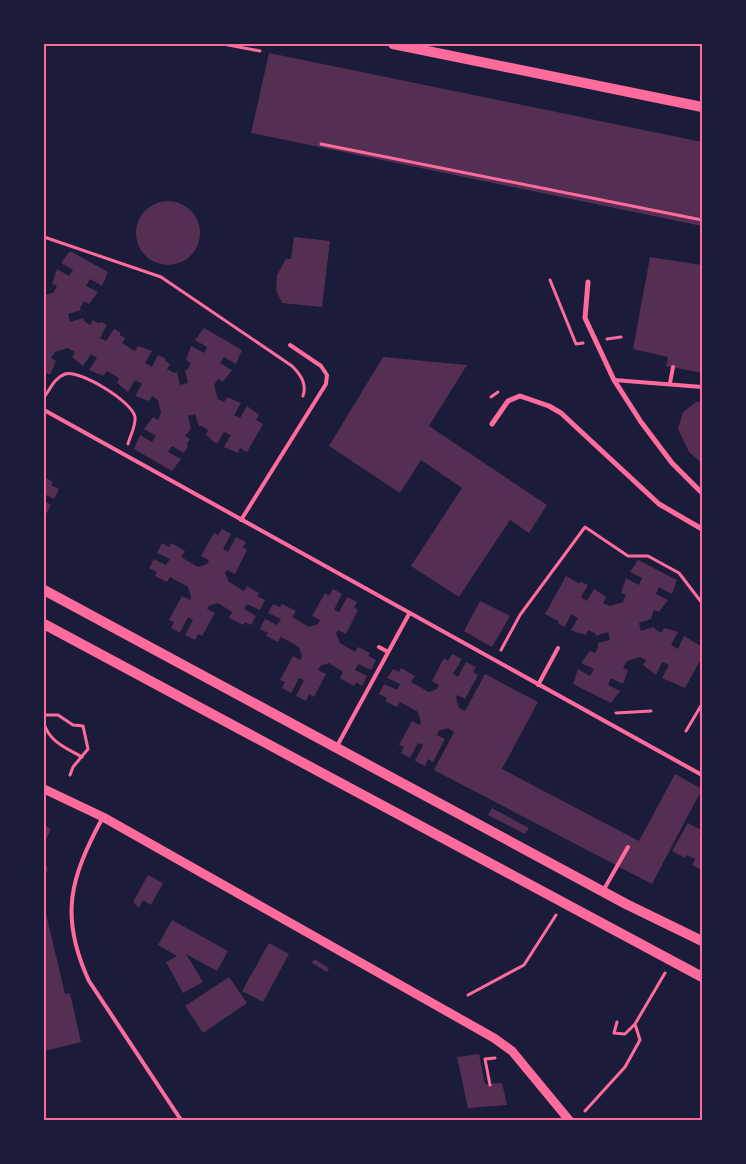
<svg xmlns="http://www.w3.org/2000/svg" width="746" height="1164" font-family="'Roboto Condensed',sans-serif">
<rect width="100%" height="100%" fill="#1b1b3a"/>
<!-- building -->
<path fill="#542f53" d="M269 53 702 142V226L251 133Z
M136 233a32 32 0 1 1 64 0a32 32 0 1 1-64 0Z
M294 237 330 241 322 307 282 303 276 290 277 275 286 259H291Z
M70 251 108 272 102 286 90 279 86 286 98 292 89 304 84 301 80 308 81 310 68 314 70 322 83 318 84 321 90 325 93 320 98 323 101 322 107 325 100 338 106 341 114 329 120 332V335L125 338 122 343 135 351 138 346 152 351 145 363 152 367 158 355 165 358V361L170 364 167 369 174 373 177 372 180 385 188 383 185 370H187L191 363 186 360 191 346 204 353 207 347 195 340 204 328 242 350 236 364 224 357 220 363 232 370 223 382 218 379 214 385 218 399 224 402 227 397 241 403 234 415 240 418 247 406 259 415 256 420 263 424 247 452 240 448 238 453 224 447 231 435 224 432 217 444 211 440 210 438 206 435 208 430 202 426H199L195 414 188 416 191 429 185 436 190 439 187 444 188 446 184 453 172 446 168 452 181 459 172 471 134 449 140 435 152 442 156 436 144 429 153 417 158 420 161 413 158 400 152 396 149 401 135 396 142 384 135 380 128 392 117 383 119 378 107 371 103 376 89 370 97 358 91 354 83 366 72 357 75 352 68 348 55 352 51 358 56 361 50 375 44 371V295L53 293 57 286 52 284 57 269 69 276 73 270 61 263Z
M650 257 702 265V373L666 366 668 357 633 349Z
M383 357 467 365 429 426 547 505 529 533 510 520 459 597 411 566 462 488 421 460 400 493 329 446Z
M696 402H702V463L689 452 678 429 683 412Z
M44 477 53 482 51 485 59 489 54 499 44 494Z
M44 501 51 505 46 514 44 513Z
M222 529 231 534 223 549 228 552 236 537 246 542 243 547 247 550 235 574 227 570 225 573 229 582 244 591 247 586 259 593 257 596 265 600 260 610 247 604 244 609 256 616 251 625 245 622 243 625 229 618 232 612 218 603 209 606 207 609 215 613 202 636 198 634 195 640 185 635 193 620 188 617 180 633 171 628 174 622 169 620 182 596 190 600 191 597 188 587 170 577 167 582 155 576 157 572 149 568 154 559 166 565 170 559 157 553 162 543 169 547 171 543 185 551 181 557 198 567 207 564 209 560 201 556 214 533 218 535Z
M638 560 677 580 672 594 659 587 656 594 668 600 659 612 654 610 651 619 639 623 641 631 654 627 655 629 661 633 664 628 672 630 678 632 671 645 678 649 684 636 702 647V657L685 688 662 678 669 665 662 662 656 675 643 665 646 660 640 657 627 661 623 668 628 670 623 684 611 678 608 685 620 691 611 703 573 684 578 669 590 676 594 669 581 663 590 651 595 653 598 647V643L610 640 608 632 596 636 595 633 588 630 586 635 580 633H578L571 630 578 618 571 614 565 627 559 624 558 621 545 614 566 576 578 583 581 582 588 585 581 597 587 601 594 589 606 597 603 603 610 606 623 602 626 595 621 593 626 578 639 585 642 578 630 572Z
M333 589 342 594 334 610 339 612 347 597 357 602 354 607 358 610 346 634 338 630 336 633 340 643 355 652 358 647 370 653 368 656 376 660 371 670 358 664 355 670 367 676 362 686 356 682 354 686 340 678 343 672 329 663 320 666 318 670 326 674 314 697 309 694 306 701 296 696 304 680 299 678 291 693 282 688 285 682 280 680 293 656 300 660 302 657 299 647 281 637 278 642 266 636 268 633 260 629 265 619 277 625 281 619 268 613 273 604 280 607 282 604 296 611 292 617 309 627 318 624 320 620 312 616 325 593 329 596Z
M480 601 510 616 492 647 464 631Z
M452 654 462 659 453 674 458 677 466 662 476 667 473 672 478 675 465 699 457 695 456 698 459 708 465 711 485 674 538 702 502 769 639 841 675 774 702 789 652 884 434 770 454 732 448 728 439 731 437 735 445 739 433 762 428 759 425 766 415 761 423 745 418 743 410 758 401 753 404 747 399 745 412 721 420 725 421 722 418 712 400 702 397 707 385 701 387 698 379 694 384 684 397 690 400 684 387 678 393 669 399 672 401 668 415 676 411 682 429 692 437 689 439 685 432 681 444 658 448 661Z
M492 808 529 828 525 834 488 815Z
M688 823 701 830 699 833 702 835V870L692 865 695 859 686 855 685 858 672 851Z
M44 825 51 829 44 843Z
M44 856 48 871 44 872Z
M148 875 163 883 151 905 143 900 139 908 133 902Z
M44 905 65 994 70 993 81 1042 44 1051Z
M172 920 228 951 217 971 186 954 203 982 183 993 166 962 177 956 158 945Z
M269 943 289 954 263 1002 242 991Z
M314 959 329 968 327 972 312 963Z
M229 977 247 1003 203 1033 185 1006Z
M479 1054 485 1084 502 1083 507 1105 468 1108 457 1057Z"/>
<g fill="none" stroke-linecap="round" stroke-linejoin="round">
<!-- path -->
<path stroke="#ff6b9d" stroke-width="3" d="M223 44 260 51
M321 144 702 220
M44 237 161 277 292 366C301 375 307 384 303 396
M550 280 576 344 583 343
M607 339 621 337
M44 397C50 390 54 378 65 374 79 369 133 402 135 417 136 426 130 436 128 444
M491 397 498 392
M501 650 520 615 585 527 628 556H648L679 573 702 603
M616 713 651 711
M44 715H58L73 725 83 726 88 749 73 767 70 775
M44 724C50 742 66 748 82 757
M686 731 702 704
M468 995 524 965 556 915
M617 1022 614 1033 625 1034 635 1024 665 973
M490 1085 485 1059 495 1058
M585 1111 625 1067 640 1040 635 1024"/>
<!-- service -->
<path stroke="#ff6b9d" stroke-width="4" d="M614 380 702 387
M670 383 673 367
M44 410 702 775
M241 520 326 384 327 375 321 366 290 345
M379 647 388 652
M538 685 558 648
M337 746 409 614
M103 817C70 878 59 916 89 981L181 1120
M603 891 628 847"/>
<!-- minor -->
<path stroke="#ff6b9d" stroke-width="5" d="M588 282 585 318 614 380 641 422 672 463 702 493
M492 424 508 401 520 396 549 406 561 413 659 504 702 529"/>
<!-- tertiary -->
<path stroke="#ff6b9d" stroke-width="9" d="M44 789 103 817 494 1038 512 1051 569 1120"/>
<!-- secondary -->
<path stroke="#ff6b9d" stroke-width="10" d="M393 44 702 107
M44 590 626 904 702 941
M44 624 702 977"/>
</g>
<!-- border -->
<rect width="746" height="1164" fill="none" stroke="#1b1b3a" stroke-width="90"/>
<rect x="45" y="45" width="656" height="1074" fill="none" stroke="#ff6b9d" stroke-width="2"/>
</svg>
